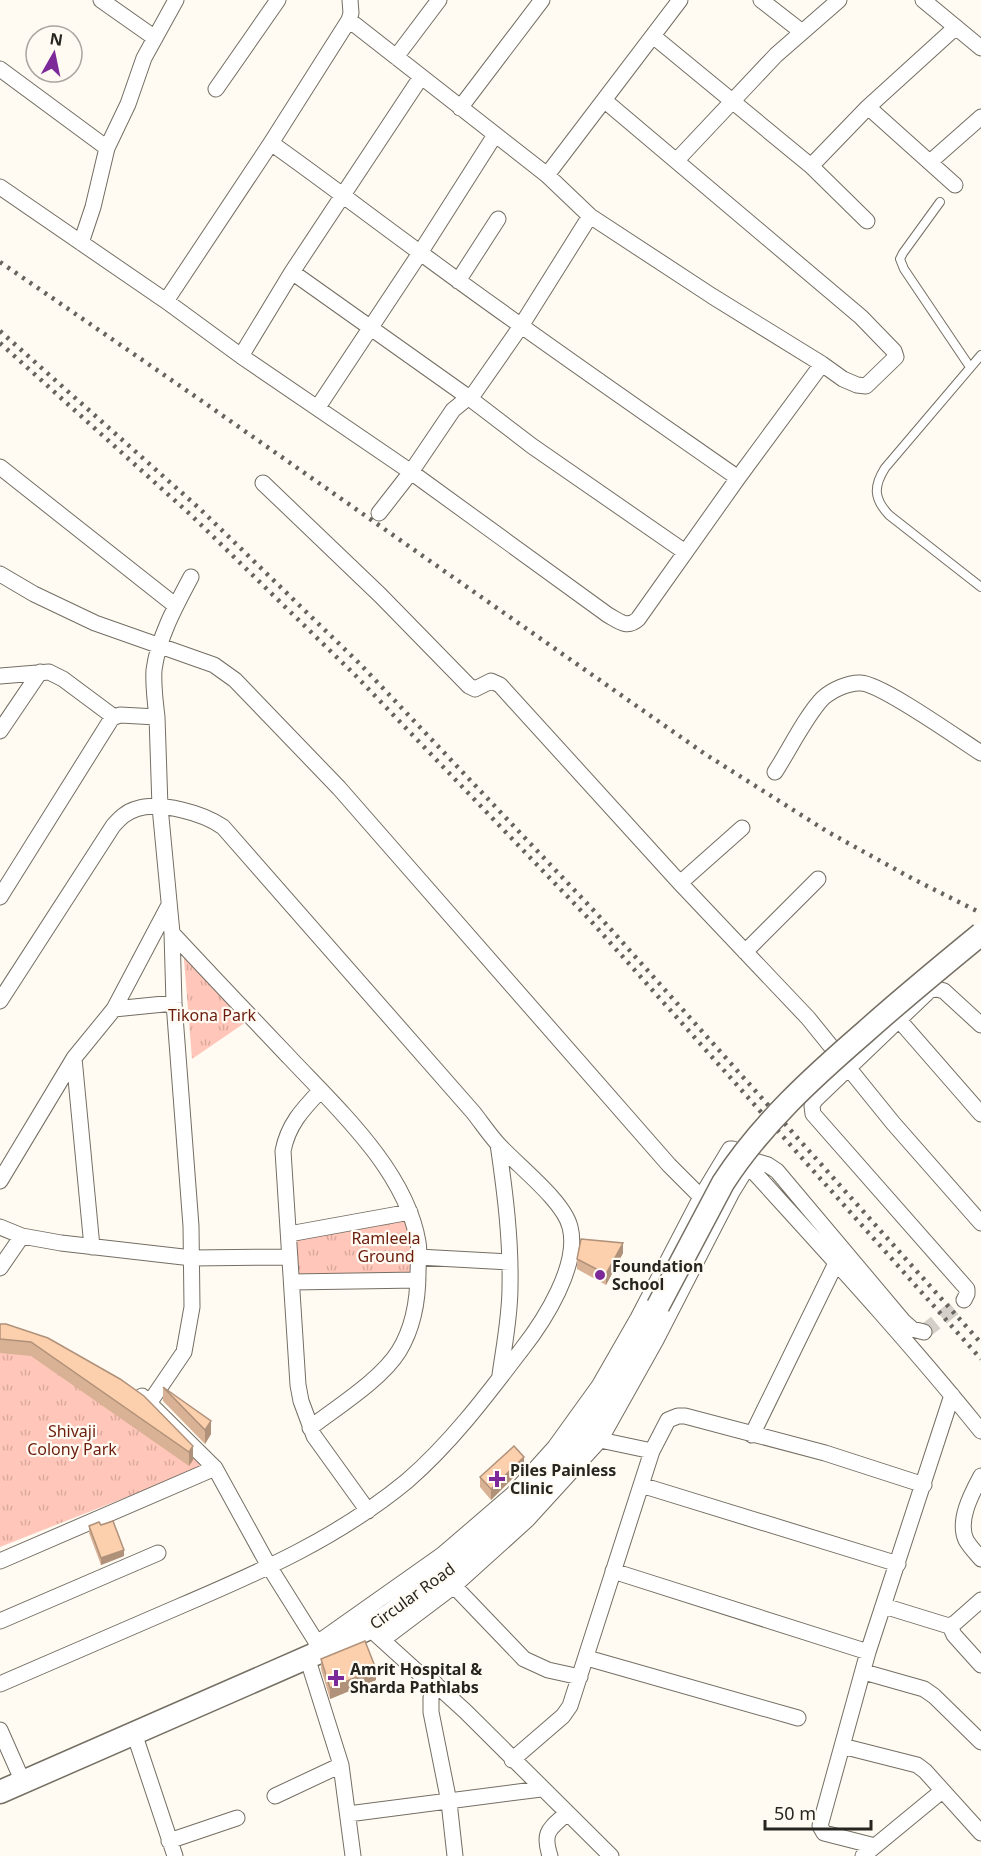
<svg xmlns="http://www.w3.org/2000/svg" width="981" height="1856" font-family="'Noto Sans',sans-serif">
<defs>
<pattern id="park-tufts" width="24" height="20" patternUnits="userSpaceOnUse" patternTransform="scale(1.5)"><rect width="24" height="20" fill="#ffc6b9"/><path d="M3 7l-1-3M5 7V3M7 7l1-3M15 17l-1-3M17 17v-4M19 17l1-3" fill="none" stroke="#dbaa9f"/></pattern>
</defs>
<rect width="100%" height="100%" fill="#fffbf3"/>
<!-- park -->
<path fill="url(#park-tufts)" d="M183 947 249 1020 192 1059Z
M409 1215 415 1275 295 1278 292 1237Z
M0 1328 218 1461 0 1547Z"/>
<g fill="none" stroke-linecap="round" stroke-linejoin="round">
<!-- minor-tunnel -->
<path stroke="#d4d0c9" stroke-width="15" stroke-dasharray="15 8" stroke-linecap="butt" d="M924 1332 964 1300"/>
<defs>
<path id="service" d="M940 202 903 253 900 259 904 269 970 367
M981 355 885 468C873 487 874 499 889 515L981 587"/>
<path id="minor" d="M101 0 155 38
M761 0 802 32
M923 0 981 48
M349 20 547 175 590 216 712 296 822 364 843 379 857 385 866 386 896 357 894 351 861 317 604 100
M653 36 811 166 867 221
M396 57 439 0
M0 69 107 148
M216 89 278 0
M868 107 955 185
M460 108 542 0
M271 143C322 179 371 217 422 254 526 331 632 404 738 478
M677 160 776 55 839 0
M930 162 981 117
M811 166 868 107 956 27
M547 175 680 0
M0 187 166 301 241 356 411 472 608 615C619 621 627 629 638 619L738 478 822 364
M81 243 93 207 107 148 128 104 144 58 176 0
M292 272 468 397 532 446 685 552
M458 281 498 219
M166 301 271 143 349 20 351 13 350 0
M241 356 292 272 421 77
M318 407 420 253 495 135
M0 467 176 606
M263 483 380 595 469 686 475 689 491 681 500 685 680 883 808 1018 893 1123 981 1223
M379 513 411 472 453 410 475 392 521 326 590 216
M0 574 34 594 95 623 214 665 235 680 339 788 669 1165 701 1197
M0 676 49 672 63 679 114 717
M157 717C155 701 153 685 154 670 158 638 176 605 191 577
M0 731 40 672
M775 772C788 752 807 714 823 698 832 690 849 682 861 683 882 684 959 739 981 753
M680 883 742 828
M0 897 112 718 120 715 157 717 160 807 172 933 174 1003 191 1226 192 1307 184 1352 150 1402
M172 933C211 975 251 1017 290 1058 338 1109 406 1171 418 1242 420 1252 418 1263 418 1273 418 1300 413 1328 399 1351 381 1380 337 1407 310 1428
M745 952 818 879
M0 1001 113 826C120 818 126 812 136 809 160 801 203 813 223 827L473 1112C481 1122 489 1134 498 1144 517 1165 564 1201 570 1227 580 1265 544 1321 522 1349 487 1395 451 1443 407 1481 338 1538 260 1572 178 1607 119 1633 59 1658 0 1684
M114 1009 174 1003
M899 1020 981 1114
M74 1058 92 1247
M320 1091C302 1110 288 1125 283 1151L298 1385 301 1401 314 1436 368 1511
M498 1144C505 1192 511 1239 510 1287 510 1317 504 1346 500 1375
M0 1181 74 1058 114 1009 169 905
M0 1227 22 1236 61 1243 192 1258 290 1257
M289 1234 410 1212
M418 1257 510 1262
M0 1268 22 1236
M292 1282 418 1280
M964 1300 967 1294V1289L813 1114 812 1106 815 1100 930 990 937 989 944 991 981 1025
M142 1396 215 1468 270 1568 322 1651
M752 1435 836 1263
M600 1440 652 1451
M981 1476C972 1493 957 1520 966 1540 970 1547 976 1553 981 1559
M641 1485 898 1564
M0 1561 215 1468
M613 1571 868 1652
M454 1586 524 1659 548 1670 580 1677
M884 1606 949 1626 955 1623 981 1600
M0 1621 158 1553
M950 1626 954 1635 981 1665
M369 1628 422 1676 432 1681 465 1711 611 1856
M389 1635 454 1586 527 1520 600 1440 656 1340 732 1192 748 1166 758 1162 768 1165 777 1171 904 1322 912 1329 924 1332
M316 1644 442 1555 513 1494 555 1447 599 1386 638 1318 701 1197 730 1149H733C817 1242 903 1334 981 1431
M307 1657 341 1765 353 1856
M587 1658 798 1718
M864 1672 924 1689 934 1696 981 1742
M435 1683 431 1698V1712L449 1802 455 1856
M0 1730 23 1782
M134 1733 175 1856
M842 1746 917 1765 925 1771 981 1833
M512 1760 563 1716 570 1706 652 1451 668 1420 678 1416H685L825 1453 924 1485
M275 1796 341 1765
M348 1814 541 1789
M169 1841 237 1818
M875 1846 824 1833 820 1826 868 1652 952 1395
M550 1856C542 1831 550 1829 567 1813
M863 1856 942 1791"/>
<path id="secondary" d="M0 1792 322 1651 369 1628 391 1614 493 1535 522 1506 548 1479 600 1411 624 1371 658 1306"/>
</defs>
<!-- service casing -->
<use href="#service" stroke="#746e63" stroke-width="10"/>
<!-- minor casing -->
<use href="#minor" stroke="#746e63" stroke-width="17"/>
<!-- secondary casing -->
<use href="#secondary" stroke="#746e63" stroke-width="25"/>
<!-- service -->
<use href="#service" stroke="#fff" stroke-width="8"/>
<!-- minor -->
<use href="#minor" stroke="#fff" stroke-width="15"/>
<!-- secondary -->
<use href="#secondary" stroke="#fff" stroke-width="22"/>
<!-- rail -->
<path stroke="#66645e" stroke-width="4.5" stroke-dasharray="3 6" stroke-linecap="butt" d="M0 262 199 399 705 754 828 832 913 879 981 913
M0 331 200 509 361 665 598 915 981 1343
M0 343 192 516 355 675 590 920 981 1359"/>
<defs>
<path id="secondary-bridge" d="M658 1306 723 1183C761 1124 813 1077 865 1032 903 998 942 966 981 934"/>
</defs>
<!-- secondary-bridge casing -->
<use href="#secondary-bridge" stroke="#746e63" stroke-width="25" stroke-linecap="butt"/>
<!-- secondary-bridge -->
<use href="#secondary-bridge" stroke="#fff" stroke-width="22"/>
</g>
<!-- wall -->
<path fill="#d9b295" d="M623 1253 606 1285 577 1269V1259Z
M0 1324H6L193 1446V1460L189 1466 31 1356 0 1353Z
M163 1387 211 1434 205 1444 163 1401Z
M524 1467 491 1500 480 1487V1477Z
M101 1525 124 1556 101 1565 89 1533V1526Z
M321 1659 376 1680 330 1699 321 1669Z"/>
<!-- shaded-wall -->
<path fill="#b09179" d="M623 1243V1253L606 1285V1274Z
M211 1421V1434L205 1444V1430Z
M193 1446V1460L189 1466V1452Z
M524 1457V1467L491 1500V1489Z
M124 1550V1556L101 1565V1558Z
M376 1669V1680L330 1699V1688Z"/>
<!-- building -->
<path fill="#fccfad" stroke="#b09179" stroke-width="1.5" d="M581 1239 623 1243 606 1274 577 1259Z
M0 1324H6L48 1338 120 1379 144 1396 193 1446 189 1452 31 1342 0 1339Z
M163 1387 211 1421 205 1430Z
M514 1446 524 1457 491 1489 480 1477Z
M113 1521 124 1550 101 1558 89 1526 99 1522 101 1525Z
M365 1641 376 1669 330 1688 321 1659Z"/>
<!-- markers -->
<g fill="#7c2999" stroke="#fffbf3" stroke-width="2">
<circle cx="600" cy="1275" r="6"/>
<path d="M494 1470h6v6h6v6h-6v6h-6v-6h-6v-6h6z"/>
<path d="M333 1669h6v6h6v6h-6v6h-6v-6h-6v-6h6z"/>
</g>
<g text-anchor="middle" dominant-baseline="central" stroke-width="4.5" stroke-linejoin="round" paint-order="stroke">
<!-- park labels -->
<g font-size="16" fill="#6b1c0c" stroke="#fffbf3">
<text x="212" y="1015">Tikona Park</text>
<text x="386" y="1238">Ramleela<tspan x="386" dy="18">Ground</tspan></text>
<text x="72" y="1431">Shivaji<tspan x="72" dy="18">Colony Park</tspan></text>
</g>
<!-- poi labels -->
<g font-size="16" font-weight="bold" fill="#272520" stroke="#fffbf3" text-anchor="start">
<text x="612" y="1266">Foundation<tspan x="612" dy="18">School</tspan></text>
<text x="510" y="1470">Piles Painless<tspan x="510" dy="18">Clinic</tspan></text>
<text x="350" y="1669">Amrit Hospital &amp;<tspan x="350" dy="18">Sharda Pathlabs</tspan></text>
</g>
<!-- street labels -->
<g font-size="16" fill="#272520" stroke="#fffbf3">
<text transform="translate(412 1596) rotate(-36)">Circular Road</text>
</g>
</g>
<!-- north arrow -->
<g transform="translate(54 54) rotate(9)"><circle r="28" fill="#fffbf3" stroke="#a9a59f" stroke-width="1.5"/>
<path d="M0-4.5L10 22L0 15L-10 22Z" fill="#7c2999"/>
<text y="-9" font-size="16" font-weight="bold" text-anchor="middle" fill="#272520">N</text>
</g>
<!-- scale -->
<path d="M765 1820v9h106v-9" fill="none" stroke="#272520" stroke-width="3"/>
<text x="774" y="1820" font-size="18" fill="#272520" stroke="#fffbf3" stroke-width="4.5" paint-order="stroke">50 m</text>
</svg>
